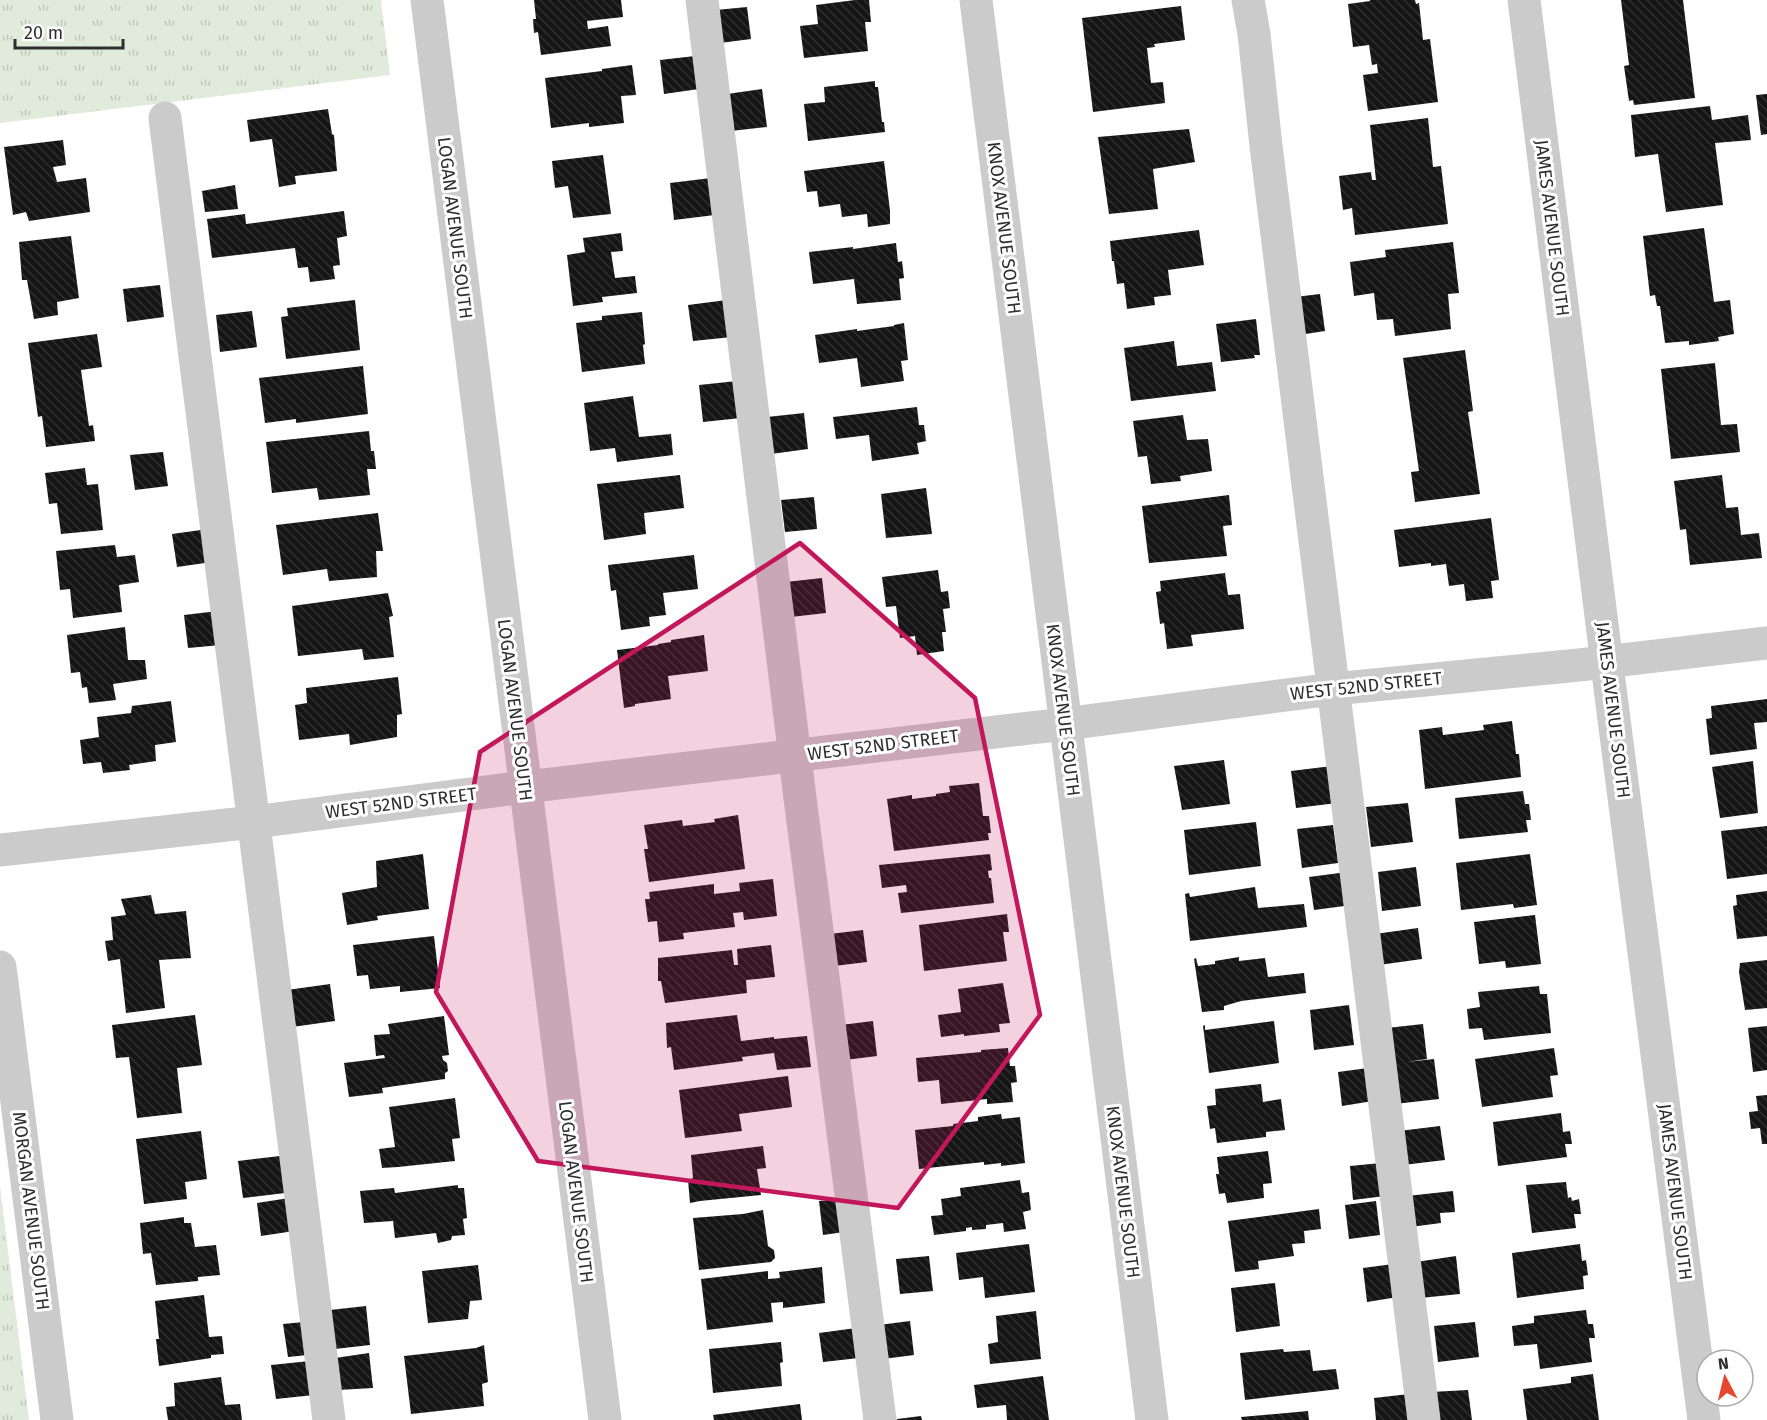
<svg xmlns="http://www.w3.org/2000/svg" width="1767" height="1420" font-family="'Fira Sans',sans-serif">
<defs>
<pattern id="grass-tufts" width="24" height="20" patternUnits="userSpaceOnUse" patternTransform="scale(1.5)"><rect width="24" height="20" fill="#e0ebdb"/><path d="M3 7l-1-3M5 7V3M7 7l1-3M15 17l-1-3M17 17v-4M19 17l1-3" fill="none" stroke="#c0cabc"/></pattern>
<pattern id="building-back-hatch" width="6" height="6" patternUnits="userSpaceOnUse" patternTransform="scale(1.5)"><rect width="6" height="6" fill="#151515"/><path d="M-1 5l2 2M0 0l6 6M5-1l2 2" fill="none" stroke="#2f2f2f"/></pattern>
</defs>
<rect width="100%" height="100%" fill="#fff"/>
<!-- grass -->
<path fill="url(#grass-tufts)" d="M0 0H381L390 75 0 123Z
M0 1186 29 1420H0Z"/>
<!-- building -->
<path fill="url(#building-back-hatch)" d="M534 0H621L623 17 587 21 588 29 608 26 611 46 541 55 538 32 534 33 533 19H536Z
M855 0H869L871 22H865L868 51 804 58 800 26 818 24 816 5Z
M1370 0H1415L1416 4 1419 3 1423 40 1430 39 1438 102 1368 111 1363 75 1378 73 1377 64 1372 65 1369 45 1353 47 1348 4 1370 1Z
M1621 0H1683L1695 98 1634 105 1633 100 1629 101 1624 66 1629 65Z
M1181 6 1185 40 1154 44 1155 47 1147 48 1151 83 1163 82 1165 103 1093 112 1082 18Z
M747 7 751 39 720 43 716 10Z
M695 56 699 89 664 94 660 60Z
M632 65 636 95 621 96 624 123 589 127V123L551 128 545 78 602 71V69Z
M875 81V87H878L882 122H884L885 132 808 141 804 104 825 102 824 87Z
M762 89 767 127 731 131 727 94Z
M1767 94V134L1761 135 1756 95Z
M1710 106 1712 120 1748 115 1751 140 1715 143 1723 205 1666 212 1658 154 1635 157 1631 115Z
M328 109 332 134 334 135 337 171 295 176 296 184 279 187 272 139 250 142 247 120Z
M1428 118 1433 167 1441 166 1448 224 1355 235 1352 208 1343 210 1339 176 1371 172 1372 180H1376L1370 125Z
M1189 129 1195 162 1153 169 1158 209 1109 214 1098 137Z
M63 140 66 165 53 167 57 182 86 178 90 212 29 221 26 212 13 215 4 147Z
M603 155 611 214 573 218 568 186 555 188 552 161Z
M884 161 890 211V224L868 227 867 214 842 217 840 204 819 207 817 191 807 192 804 171Z
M711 178 715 215 674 220 670 183Z
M235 185 238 209 205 212 202 191Z
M344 211 347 236 337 238 340 265 333 266 335 279 310 282 308 267 298 268 295 248 212 258 207 219 245 214 246 224Z
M1704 228 1714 302 1730 300 1734 334 1718 337 1719 341 1689 345V341L1665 343 1660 306H1657L1655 295 1650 296 1643 236Z
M1199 230 1204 265 1168 270 1171 295 1154 297 1155 305 1127 309 1124 283 1117 284 1114 261H1112L1110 241Z
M621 233 623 251 611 252 615 278 635 276 637 293 602 297 603 302 573 306 567 255 585 252 583 238Z
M71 236 79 298 57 302 58 315 34 319 27 280H22L19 242Z
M1453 242 1459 293 1448 294 1451 329 1395 336 1393 319 1377 320 1374 293 1354 296 1350 262 1386 257 1385 250Z
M896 243 898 262 902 261 904 278 899 279 901 300 857 304 854 279 813 284 809 252 853 247V249Z
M160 285 164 317 127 322 123 289Z
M1320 294 1325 331 1299 335 1295 297Z
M355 300 360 350 286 359 281 317 288 316 287 308Z
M727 300 732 337 693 341 688 305Z
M252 311 257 347 220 352 216 315Z
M642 312 645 344 643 345 645 364 582 372 576 323 602 320V316Z
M1256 319 1260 355H1254L1255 358 1221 362 1216 324Z
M904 323 908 360 901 361 904 381 861 387 857 358 819 363 815 335 857 329V331L894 326V325Z
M97 334 102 367 81 370 89 426 93 425 95 441 46 447 42 416 38 417 28 343Z
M1174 341 1177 366 1212 362 1216 391 1131 401 1124 348Z
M1465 350 1473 411 1468 412 1480 494 1415 502 1411 472 1419 471 1403 358Z
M1715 363 1721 425 1737 424 1740 452 1671 459 1661 369Z
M363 366 368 414 296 423V419L265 423 259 378Z
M737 381 741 418 703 422 699 385Z
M633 396 639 437 671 434 673 455 617 462 615 448 590 451 584 403Z
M917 407 919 425H924L926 441 917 443 919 454 872 461 869 435 836 439 833 417Z
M804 413 808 449 771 454 767 417Z
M1183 415 1187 440 1208 439 1212 471 1180 476 1181 481 1151 484 1147 456 1138 457 1133 421Z
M369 431 371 451H374L376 469H367L370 495 319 500 317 488 272 493 266 442Z
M163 452 168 486 135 490 130 455Z
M85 468 87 485 98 484 103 530 61 534 57 503 49 504 45 473Z
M680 475 684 508 644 513 646 534 604 540 597 484Z
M1722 475 1726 508 1738 507 1741 535 1759 533 1762 558 1690 565 1686 529 1680 530 1674 481Z
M926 488 932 534 886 538 881 494Z
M1229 495 1232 525 1223 526 1227 556 1149 563 1142 506Z
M814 497 817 529 785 532 781 500Z
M378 513 383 551H376L377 577 329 581 327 569 283 575 276 525Z
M1491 518 1499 580 1491 581 1493 598 1466 601 1464 584 1449 586 1446 564 1431 566V563L1399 567 1394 530Z
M208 529 212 562 177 567 172 534Z
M115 545 117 557 135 555 139 582 119 585 122 612 73 618 70 589 60 590 56 551Z
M694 555 698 589 663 593 666 615 649 617 650 626 621 630 616 590 611 591 608 565Z
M938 570 941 592 948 591 950 608 943 609 946 632H942L944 651 917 655 915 636 900 638 896 606 886 607 882 577Z
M1225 573 1228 595 1240 594 1244 629 1191 635 1193 646 1167 649 1164 623 1160 624 1156 592 1161 591 1160 581Z
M822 578 826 613 791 617 786 582Z
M388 593 393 616 389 617 394 657 364 660 362 649 298 656 292 606Z
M218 611 221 645 188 648 184 615Z
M125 627 128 660H145L147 679 113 684 116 700 89 703 87 687 82 688 80 672 71 673 67 635Z
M704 635 708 671 668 676 671 699 635 704V706L624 708 617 650 658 645V644L671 642V640Z
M398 677 402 714 397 715V737L350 745 349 734 299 740 295 705 307 703 306 688Z
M1767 699V722L1754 723 1757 749 1710 755 1706 719 1712 718 1711 706Z
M171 701 176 742 155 745 156 761 129 765 130 770 103 773 101 762 83 764 80 740 99 737 97 717 131 713 132 706Z
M1512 721 1516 754H1519L1521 777 1425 789 1419 730 1442 727 1443 735 1484 730 1483 725Z
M1224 760 1230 804 1182 810 1174 766Z
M1753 761 1758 813 1720 818 1712 767Z
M1332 766 1337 803 1296 808 1291 771Z
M979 783 983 816H989L991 833H988L989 840 894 851 887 799 912 795V799L936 796V794L950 792 949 786Z
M1523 791 1525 804H1529L1531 820H1526L1528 832 1459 839 1455 798Z
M1408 803 1413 842 1371 847 1366 807Z
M738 815 745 869 649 882 644 849H648L644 825 682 820 683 826 715 822 714 819Z
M1256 822 1261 866 1189 875 1184 830Z
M1333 825 1338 863 1302 868 1297 829Z
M1767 826V874L1727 879 1721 831Z
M423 854 429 909 377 916 378 920 347 925 342 893 377 887 376 861Z
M990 854 992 870 988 871 989 878H991L994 903 901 913 898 893 907 892 906 885 882 888 879 865Z
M1530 854 1537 905 1514 908 1513 904 1461 910 1456 863Z
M1416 867 1421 906 1382 911 1378 872Z
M1347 872 1352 905 1314 910 1309 877Z
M773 879 777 916 744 920 743 912 733 913 735 927 683 933 684 939 659 942 657 921 648 922 645 899H650L649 892 714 884V894L740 891 739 883Z
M1255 887 1258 908 1304 904 1307 927 1190 941 1185 894 1189 893 1190 897Z
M1767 891V936L1737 939 1733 906 1737 905 1736 895Z
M151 895 155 914 186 911 191 958 159 960 165 1008 126 1013 120 959 108 961 105 941 113 940 111 917 126 915 121 899Z
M1007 914 1009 932H1003L1007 961 924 971 919 925Z
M1535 915 1541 964 1506 968 1505 961 1479 964 1474 922Z
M1418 928 1422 959 1379 965 1375 934Z
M863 930 867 962 834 966 830 934Z
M434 936 440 988 400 992V986L370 989 368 975 357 976 353 945Z
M771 945 775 977 746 980 747 993 665 1003 661 981H658V958L732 950 734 965H738L737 949Z
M1239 957V961L1265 958 1268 977 1304 973 1306 993 1241 1001 1224 1006V1010L1202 1012 1194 959 1196 958 1198 966 1215 964V961Z
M1767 960V1008L1745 1010 1739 972 1740 963Z
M1003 983 1010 1023 999 1024 1000 1032 964 1036V1034L941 1037 938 1015 961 1012 958 989Z
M330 984 335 1021 292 1027 287 990Z
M1539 986 1540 994H1547L1551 1033 1484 1040 1482 1028 1469 1029 1467 1009 1480 1007 1478 992Z
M1349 1005 1354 1045 1314 1050 1310 1010Z
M195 1015 202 1065 177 1068 182 1113 137 1118 129 1057 116 1058 112 1025Z
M737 1015 741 1041 774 1037V1039L807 1036 811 1067 777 1070 774 1053 742 1057 743 1061 674 1070 671 1047 667 1048 666 1023Z
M444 1016 449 1055 442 1056 443 1060 447 1063 448 1071 445 1073V1079L382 1088 383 1093 349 1097 344 1063 385 1058 384 1055 376 1056 374 1035 390 1034 388 1024Z
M873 1021 877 1056 845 1060 841 1025Z
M1274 1021 1279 1063 1209 1073 1203 1026 1205 1025V1030Z
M1423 1024 1427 1059 1406 1062 1434 1059 1439 1099 1395 1104 1387 1028Z
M1767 1026V1070L1753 1072 1748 1028Z
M1008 1048 1010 1066H1015L1017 1082 1011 1083 1013 1102 987 1104V1099L941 1104 939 1080 918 1082 916 1058 981 1052V1050Z
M1554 1048 1558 1075 1550 1076 1553 1097 1482 1107 1475 1059Z
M1368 1068 1373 1101 1342 1106 1338 1072Z
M788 1076 792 1107 739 1114 742 1131 685 1138 679 1090Z
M1261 1084 1263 1102 1281 1099 1285 1130 1266 1132V1137L1217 1143 1215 1128 1210 1129 1207 1106 1216 1105 1215 1089Z
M1767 1095V1144H1762L1760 1128 1751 1129 1749 1112 1758 1111 1756 1096Z
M455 1098 460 1138 452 1139 455 1161 398 1167 382 1168 379 1149 395 1147 389 1107Z
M1561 1113 1563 1132 1570 1131 1572 1144H1565L1567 1157 1498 1166 1493 1122Z
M1001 1114 1002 1119 1020 1117 1025 1163 1001 1166V1163L984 1165V1162L919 1169 915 1130 953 1126V1124L978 1121V1117Z
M1440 1126 1445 1160 1403 1165 1399 1131Z
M201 1131 207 1179 185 1182 187 1199 144 1204 136 1139Z
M763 1146 766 1168 757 1169 761 1195 700 1201 690 1203 688 1180 693 1178 691 1155Z
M1268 1151 1272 1183 1263 1184 1264 1198 1227 1203 1225 1193 1219 1194 1216 1174H1219L1217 1157Z
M280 1156 285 1193 243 1198 238 1161Z
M1381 1163 1385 1196 1353 1200 1350 1166Z
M1020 1180 1022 1193 1029 1192 1031 1210 1023 1212 1026 1229 1004 1232 1003 1223 986 1225V1229L972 1230V1227L966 1228V1231L934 1235 931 1216 943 1215 941 1199 961 1196 960 1188Z
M1566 1182 1568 1198 1571 1197 1572 1201 1579 1199 1581 1214H1574L1576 1228 1532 1233 1526 1185Z
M458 1185V1188H464L467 1218 463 1219 465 1235 452 1236 451 1240 438 1243 436 1233 395 1238 393 1221 364 1223 360 1191 394 1188 395 1193Z
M1453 1191 1455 1212 1440 1213 1441 1223 1410 1227 1407 1196Z
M289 1198 294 1231 261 1236 257 1203Z
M840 1199 844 1232 823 1235 819 1201Z
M1376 1201 1380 1235 1349 1239 1345 1205Z
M1319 1209 1321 1229 1304 1231 1305 1243 1292 1244 1294 1256 1258 1261 1259 1269 1235 1272 1228 1221Z
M763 1210 768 1246 774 1250 775 1258 771 1262 699 1270 693 1218 743 1214Z
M184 1217V1223H191L195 1247 216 1245 220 1275 198 1277V1281L156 1285 151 1253 143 1254 140 1223Z
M1029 1244 1035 1292 985 1298 983 1277 959 1280 956 1253Z
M1580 1244 1582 1261 1586 1260 1588 1275 1583 1276 1584 1289 1517 1298 1512 1253Z
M929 1256 933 1291 900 1294 896 1259Z
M1456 1256 1460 1294 1420 1298 1416 1262Z
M1393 1264 1398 1297 1367 1302 1363 1268Z
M478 1265 482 1300 470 1301 468 1319 428 1323 422 1271Z
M822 1267 825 1303 783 1308V1302L771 1303 773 1322 707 1330 701 1279 768 1271V1279L780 1278 779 1272Z
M1275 1283 1280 1326 1236 1332 1231 1288Z
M204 1295 209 1337 222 1336 224 1354 211 1355V1358L159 1366 156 1339H159L155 1301Z
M366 1306 370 1345 335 1349 330 1310Z
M1586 1310 1588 1324H1593L1595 1338H1589L1592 1362 1540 1369 1537 1344 1514 1346 1512 1326 1534 1323V1316Z
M1036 1311 1041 1359 990 1364 988 1344 998 1342 996 1316Z
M910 1321 914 1355 883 1359 879 1325Z
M304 1322 308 1355 288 1357 283 1324Z
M1475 1322 1479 1357 1438 1362 1434 1326Z
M856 1328 859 1358 823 1362 819 1333Z
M781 1342 783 1362 780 1363 782 1386 713 1393 709 1349Z
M484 1345 488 1382 482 1384 484 1406 411 1414 404 1356 476 1348Z
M1283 1349 1284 1352 1310 1350 1313 1371 1336 1369 1339 1389 1245 1400 1240 1353Z
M369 1353 373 1388 338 1390 335 1358Z
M310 1361 314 1395 276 1399 271 1365Z
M1593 1374 1599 1420H1527L1523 1389 1571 1383V1377Z
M1043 1376 1049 1420H1007L1006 1405 977 1408 974 1385Z
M221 1377 225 1405 240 1404 242 1420H168L166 1407 175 1406 174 1383Z
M1468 1390 1472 1420H1435L1431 1392Z
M1409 1394 1413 1420H1376L1374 1398Z
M800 1404 802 1420H714L713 1415Z
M1308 1411 1309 1420H1242L1241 1417Z
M921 1416 922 1420H897V1419Z"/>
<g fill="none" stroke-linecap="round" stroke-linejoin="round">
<!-- minor -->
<path stroke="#cbcbcb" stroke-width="33" d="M427 0 605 1420
M702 0 800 798 880 1420
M976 0 1152 1420
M1248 0 1254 34 1266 146 1424 1420
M1524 0 1611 696 1704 1420
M165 118 329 1420
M0 850 254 822 525 787 1065 724 1333 689 1579 665 1767 643
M0 967 57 1420"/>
</g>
<!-- marked area -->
<path fill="#c2185b" fill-opacity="0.2" stroke="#c2185b" stroke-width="4.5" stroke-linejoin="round" d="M800 543 975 698 1040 1015 898 1208 538 1161 436 992 480 752Z"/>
<g text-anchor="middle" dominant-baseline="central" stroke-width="6" stroke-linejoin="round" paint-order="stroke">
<!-- street labels -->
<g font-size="18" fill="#2e2e2e" stroke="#fff">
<text transform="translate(455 228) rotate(83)">LOGAN AVENUE SOUTH</text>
<text transform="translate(1004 228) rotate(83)">KNOX AVENUE SOUTH</text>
<text transform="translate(1552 228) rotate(83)">JAMES AVENUE SOUTH</text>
<text transform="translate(1366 686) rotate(-6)">WEST 52ND STREET</text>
<text transform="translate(515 710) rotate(83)">LOGAN AVENUE SOUTH</text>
<text transform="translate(1063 710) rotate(83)">KNOX AVENUE SOUTH</text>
<text transform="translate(1613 710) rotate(83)">JAMES AVENUE SOUTH</text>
<text transform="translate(883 745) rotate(-7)">WEST 52ND STREET</text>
<text transform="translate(401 803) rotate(-7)">WEST 52ND STREET</text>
<text transform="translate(576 1192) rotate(83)">LOGAN AVENUE SOUTH</text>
<text transform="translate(1123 1192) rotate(83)">KNOX AVENUE SOUTH</text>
<text transform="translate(1675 1192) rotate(83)">JAMES AVENUE SOUTH</text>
<text transform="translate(31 1211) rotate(83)">MORGAN AVENUE SOUTH</text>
</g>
</g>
<!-- north arrow -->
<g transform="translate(1725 1378) rotate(353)"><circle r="28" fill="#ffffff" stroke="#ababab" stroke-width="1.5"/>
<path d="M0-4.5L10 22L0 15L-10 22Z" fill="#e5472f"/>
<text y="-9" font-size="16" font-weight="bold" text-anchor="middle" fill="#2e2e2e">N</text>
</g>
<!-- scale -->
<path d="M15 39v9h108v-9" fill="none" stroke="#2e2e2e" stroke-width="3"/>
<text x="24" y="39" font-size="18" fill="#2e2e2e" stroke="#ffffff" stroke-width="4.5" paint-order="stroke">20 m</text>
</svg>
